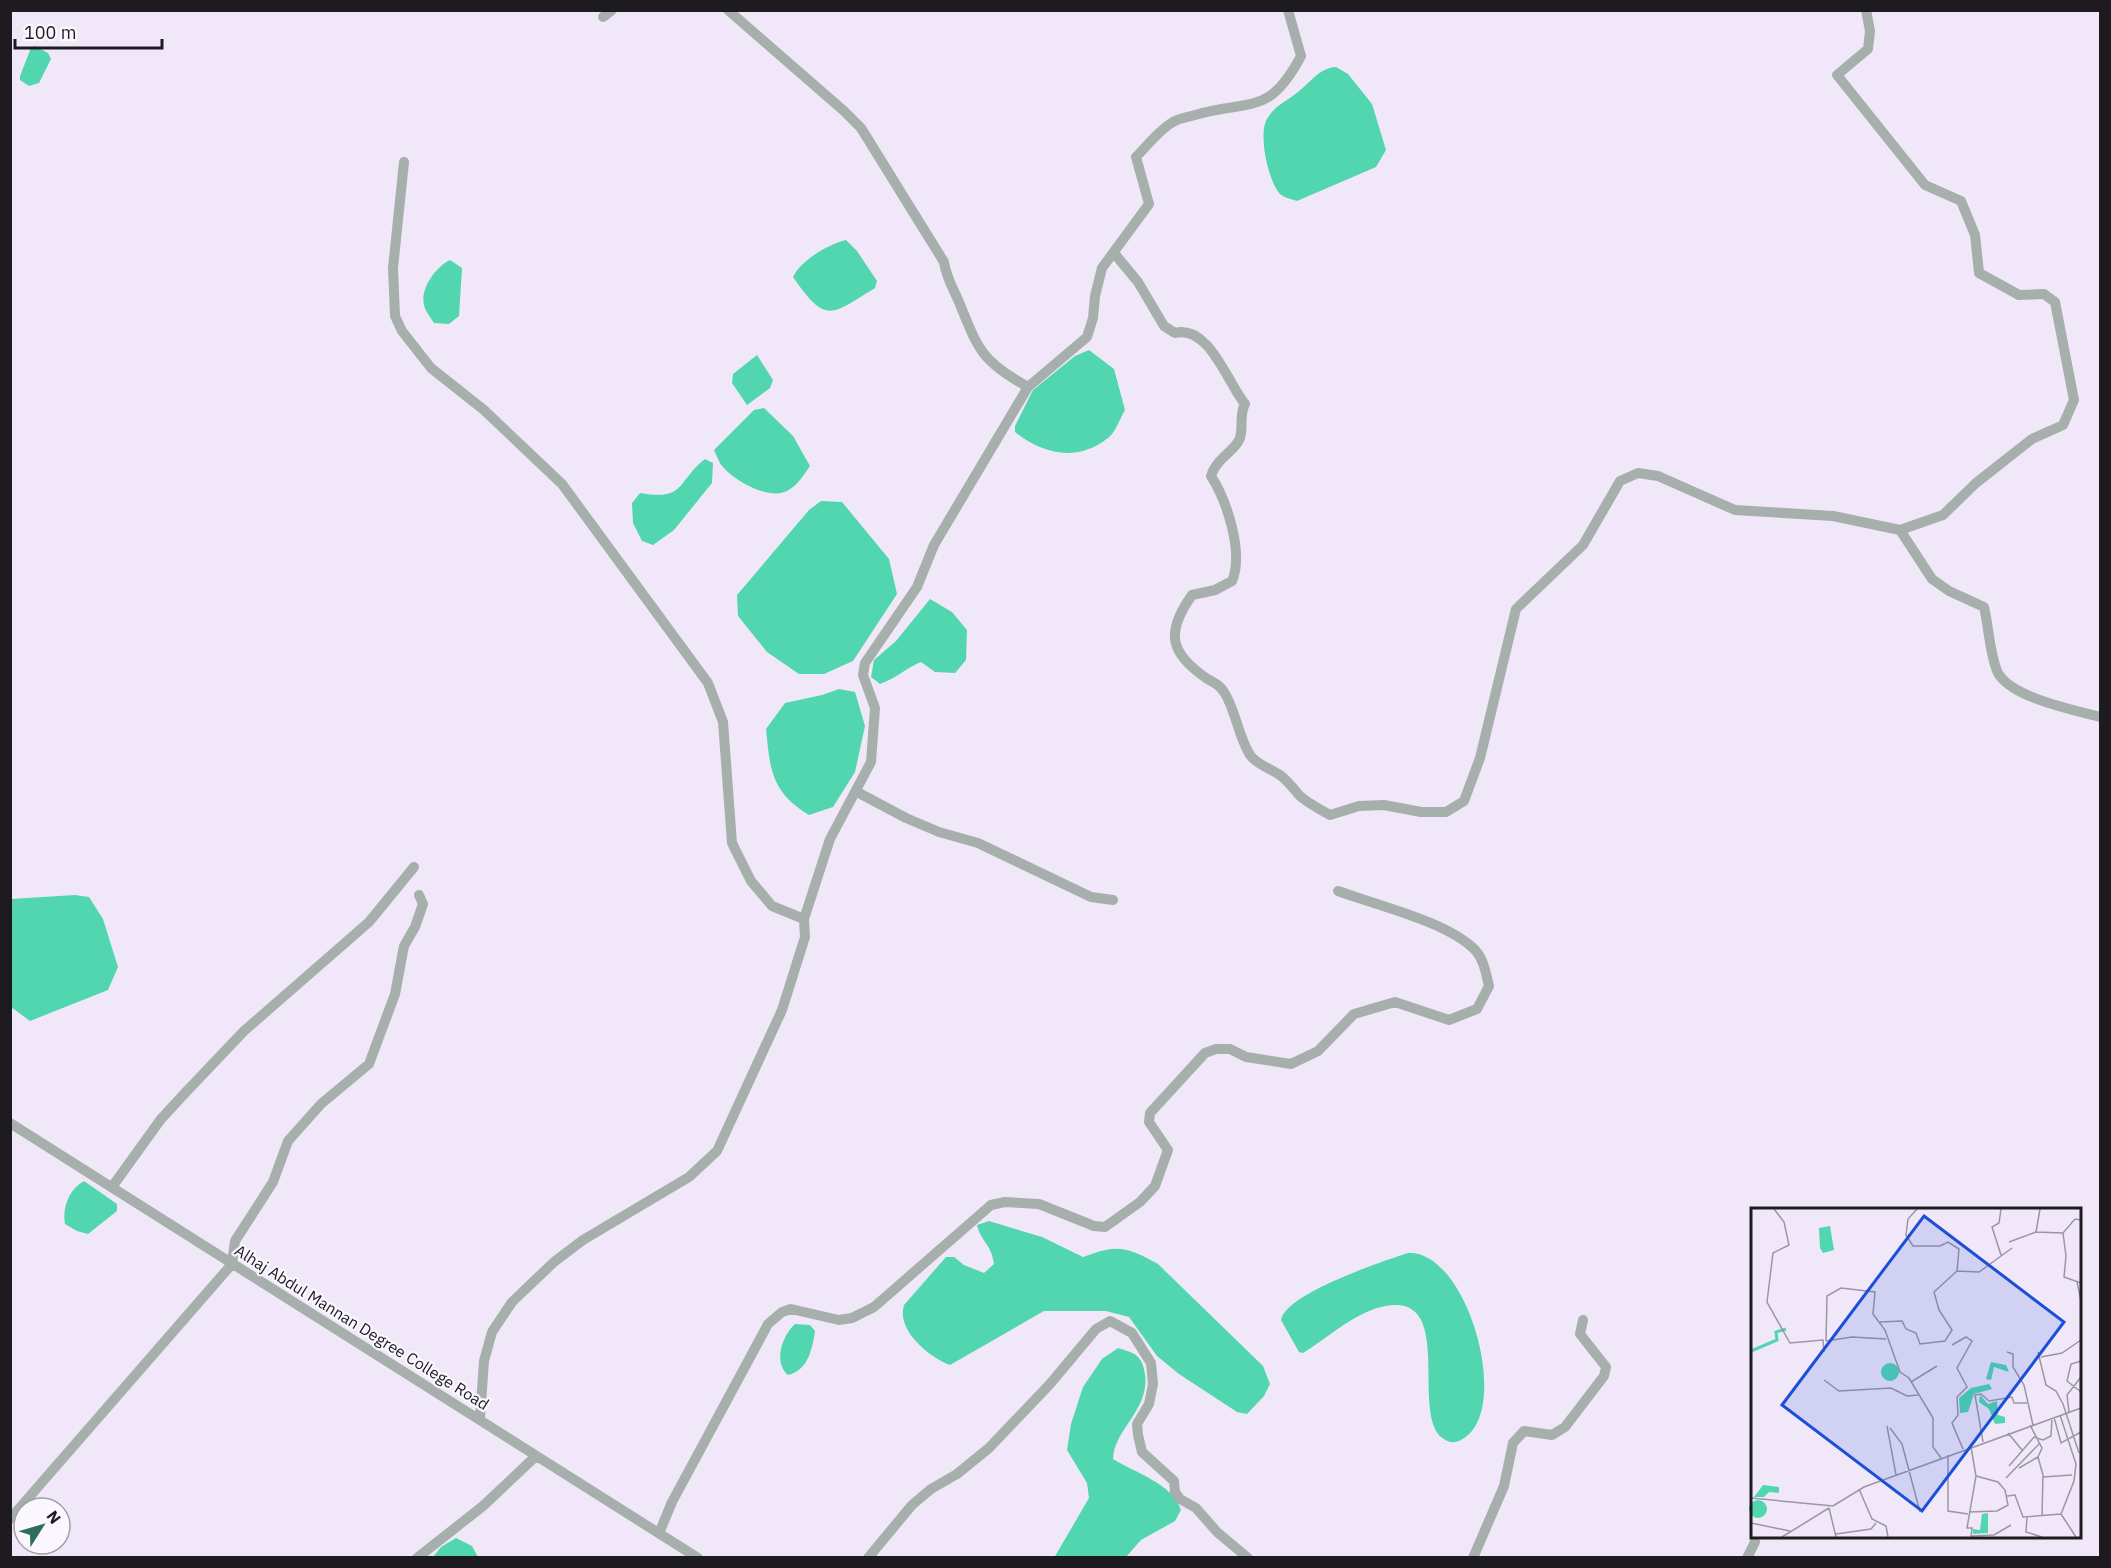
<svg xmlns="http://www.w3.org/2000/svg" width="2111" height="1568" font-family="'IBM Plex Sans',sans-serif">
<rect width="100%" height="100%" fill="#f0e8f8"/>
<!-- water -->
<path fill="#51d6af" d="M35 46 48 53 51 59 39 83 29 86 20 80V76L31 48Z
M1336 67 1348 74 1372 104 1386 150 1376 167 1297 201C1292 199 1284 198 1280 194 1268 181 1258 134 1267 119 1274 106 1287 101 1298 92 1311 82 1319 68 1336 67Z
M846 240 857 251 877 281 875 288C831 315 826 325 793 277 801 260 829 244 846 240Z
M450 260 462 268 459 316 449 324 434 323C431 318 425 311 424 305 420 288 436 267 450 260Z
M1089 350 1114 369 1125 410C1120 418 1116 432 1108 438 1078 462 1044 455 1015 432V426L1033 390 1075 356Z
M757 355 773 380 770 388 747 405 732 383 733 374Z
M764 408 793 436 810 466C803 476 798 485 787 491 769 500 736 482 723 467 719 463 717 456 714 450L754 410Z
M705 459 713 463 712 483 674 530 653 545 642 541 633 523 632 503 640 493C686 501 676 482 705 459Z
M821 501 842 502 889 559 897 594 853 661 824 674H799L767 652 738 616 737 595 809 510Z
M930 599 952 612 967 630 966 660 955 673 935 672 921 662C906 668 895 679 880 684L871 677 874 660 896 641Z
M839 689 855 692 865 726 855 772 833 807 809 815C771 792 770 769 766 729L785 703 822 695Z
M75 895 89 897 103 919 118 967 108 990 30 1021 11 1007V899Z
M84 1181 117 1204V1211L88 1234 77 1231 65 1224C62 1208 69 1189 84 1181Z
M989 1221 1042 1237 1083 1257C1117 1244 1126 1246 1158 1264L1263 1366 1270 1384 1264 1396 1247 1414 1237 1412 1179 1374 1157 1356 1129 1317 1106 1311H1044L950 1365C929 1357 896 1330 904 1305L946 1257H954L964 1265 984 1273 994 1264C991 1243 981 1242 977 1225Z
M1408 1253C1468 1249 1514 1414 1461 1440 1456 1443 1449 1443 1444 1439 1407 1416 1461 1283 1377 1308 1351 1316 1326 1339 1303 1353L1299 1352 1281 1320C1285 1294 1383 1261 1408 1253Z
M795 1324 810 1325 815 1331C812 1350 808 1370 788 1375 773 1362 782 1336 795 1324Z
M1118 1348C1135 1353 1142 1355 1145 1374 1150 1410 1114 1429 1113 1459 1135 1473 1172 1483 1181 1510L1175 1521 1141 1540 1126 1557 1054 1558 1089 1498 1087 1483 1067 1450 1071 1424 1083 1387 1102 1359Z
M456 1538 472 1546 478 1557H433L441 1547Z"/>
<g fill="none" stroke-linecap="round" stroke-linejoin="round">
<!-- minor -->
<path stroke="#a6afab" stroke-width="10" d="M728 10 844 111 861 128 944 262C946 277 953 288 959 302 978 349 981 361 1028 387
M603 17 612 10
M404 162 393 268 395 316 402 331 431 368 484 410 562 484 708 683 723 722 732 843 751 881 772 906 804 919
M1114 253 1138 282 1164 326 1175 333C1209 324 1228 384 1245 404 1238 416 1245 431 1238 442 1230 454 1215 461 1211 476 1227 501 1244 553 1232 581L1215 590 1192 595C1165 633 1170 653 1206 678 1214 683 1219 684 1224 692 1235 708 1238 736 1250 755 1256 764 1271 769 1280 775 1288 781 1293 788 1299 795 1307 803 1320 809 1330 815L1359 806 1384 805 1421 812H1446L1464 801 1480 758 1516 609 1583 545 1620 481 1638 473 1658 476 1735 510 1833 516 1900 530 1943 515 1976 483 2032 439 2063 425 2074 400 2055 302 2044 294 2019 295 1979 273 1975 235 1961 201 1925 185 1837 75 1868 49 1870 31 1866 10
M1900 530 1932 579 1949 591 1984 607C1989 628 1989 650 1997 671 2008 697 2074 710 2100 717
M857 792 906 818 939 832 978 843 1091 897 1113 900
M10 1123 698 1558
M112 1187 161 1119 186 1092 244 1031 369 922 414 867
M480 1418 484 1361 492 1332 512 1302 554 1262 583 1240 689 1177 717 1151 782 1010 805 937 804 919 830 839 871 762 875 708 863 675 865 663 917 587 934 545 1028 387 1087 337 1093 318 1095 296 1102 268 1149 204 1136 157C1147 146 1159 130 1173 122 1179 118 1188 117 1195 115 1250 99 1269 117 1301 56L1288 10
M10 1519 232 1264 235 1241 273 1182 288 1141 321 1104 369 1064 395 994 404 946 415 927 423 904 419 895
M660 1531 672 1502 768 1324 782 1312 791 1309 839 1320 852 1318 874 1307 991 1205 1005 1202 1039 1204 1094 1226 1105 1227 1140 1202 1155 1186 1168 1150 1149 1122 1150 1113 1205 1053 1216 1049H1230L1246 1057 1291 1064 1318 1051 1354 1014 1395 1002 1449 1020 1477 1009 1489 986C1486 974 1484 960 1476 951 1449 922 1376 905 1338 891
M417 1558 483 1506 536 1456
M868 1558 912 1505 931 1489 957 1474 989 1448 1050 1384 1096 1329 1110 1321 1132 1333 1151 1363 1153 1384 1149 1404 1137 1424 1138 1435 1142 1452 1174 1481 1175 1492 1180 1499 1196 1508 1217 1532 1248 1558
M1473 1558 1504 1486 1513 1443 1524 1431 1552 1435 1565 1427 1604 1376 1606 1367 1580 1334 1583 1320
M1747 1558 1755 1542"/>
</g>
<g text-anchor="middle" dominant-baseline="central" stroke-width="4.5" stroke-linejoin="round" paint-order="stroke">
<!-- street labels -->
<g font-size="16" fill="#1d1a20" stroke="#faf7fe">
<text transform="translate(362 1327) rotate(32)">Alhaj Abdul Mannan Degree College Road</text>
</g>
</g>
<!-- overview -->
<g transform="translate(1751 1208)">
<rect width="330" height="330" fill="#f0e8f8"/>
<path d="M79 18 83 42 72 45 69 40 68 20ZM240 154 255 157 258 164 243 159 240 172 235 171ZM130 164a9 9 0 1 1 18 0a9 9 0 1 1-18 0ZM238 176 241 181 223 186 217 204 209 205 208 190 220 180ZM229 187 237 196 246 193 247 207 254 209V215L244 216 238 201 228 194ZM12 277 28 279V285L18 284 13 289H3ZM-2 301a9 9 0 1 1 18 0a9 9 0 1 1-18 0ZM237 305V325L222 326V321L229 322 231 306Z" fill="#51d6af"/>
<path fill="none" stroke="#51d6af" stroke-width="3" d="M0 143 26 132 25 124 35 121"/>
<path fill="none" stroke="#9c96a2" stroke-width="1.5" d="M23 1 33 14 38 37 22 45 16 94 39 135 72 132 73 144M250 1 248 15 241 19 250 47M289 1 285 24 312 25 315 48 313 69 330 75M312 25 324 11 330 12M258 34 285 24M206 63 228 64 261 40M326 74 330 93M129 114 151 113 155 121 165 125 169 136 194 133 201 122 188 102 183 84 206 63 208 41 197 34 189 38H162L155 27 157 11 166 1M75 133 76 88 90 80 124 84 122 106 134 122 149 164 158 170 182 210V239L190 250M75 133 101 129 135 131M201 137 215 129 221 133 206 160 216 179 206 189 207 207 201 215 212 241M256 144 262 146V159L273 177 282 217M287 144 295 177 305 183 312 196 328 245M290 149 311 145 330 132M330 153 320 156 316 173 330 184M73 172 88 183 140 180 156 188 167 187M160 174 186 158M318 204 316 187 330 169M303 209 310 235 330 224M279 217 291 240 287 249 292 267 291 309M136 218 145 267M139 220 151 236 169 304M257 225 271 242M232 234 224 187 230 186 238 193 261 189 263 195H276M197 247V303L217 306M258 258 283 229 292 232 300 228 301 210M268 260 287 249M292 269 321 267M255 270 288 236M108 281 121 311 135 318 137 329M256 288 264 287 272 309 310 306 323 273 325 256 309 207M0 290 82 298 113 279 330 200M78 300 85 329M218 304 246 303 257 297 254 282 247 274 225 268M310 306 325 329M276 309 275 324 291 329M0 315 39 323M85 326 120 321 125 315M220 328 243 327 260 317M31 329 78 300M220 329 221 320H216L225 268 220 239"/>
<path fill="#1d4ed8" fill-opacity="0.15" stroke="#1d4ed8" stroke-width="3" d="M173 8 313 114 171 303 31 197Z"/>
<rect width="330" height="330" fill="none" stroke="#1d1a20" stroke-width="3"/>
</g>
<!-- border -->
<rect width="2111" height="1568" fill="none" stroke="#1d1a20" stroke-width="24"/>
<!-- north arrow -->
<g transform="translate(42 1526) rotate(53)"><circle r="28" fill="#faf7fe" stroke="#a29fa5" stroke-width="1.5"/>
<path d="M0-4.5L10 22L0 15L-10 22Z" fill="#2f6d5a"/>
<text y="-9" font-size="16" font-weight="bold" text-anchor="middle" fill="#1d1a20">N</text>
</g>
<!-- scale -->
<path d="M15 39v9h147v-9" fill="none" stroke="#1d1a20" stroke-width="3"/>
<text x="24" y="39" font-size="18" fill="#1d1a20" stroke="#faf7fe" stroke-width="4.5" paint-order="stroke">100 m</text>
</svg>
